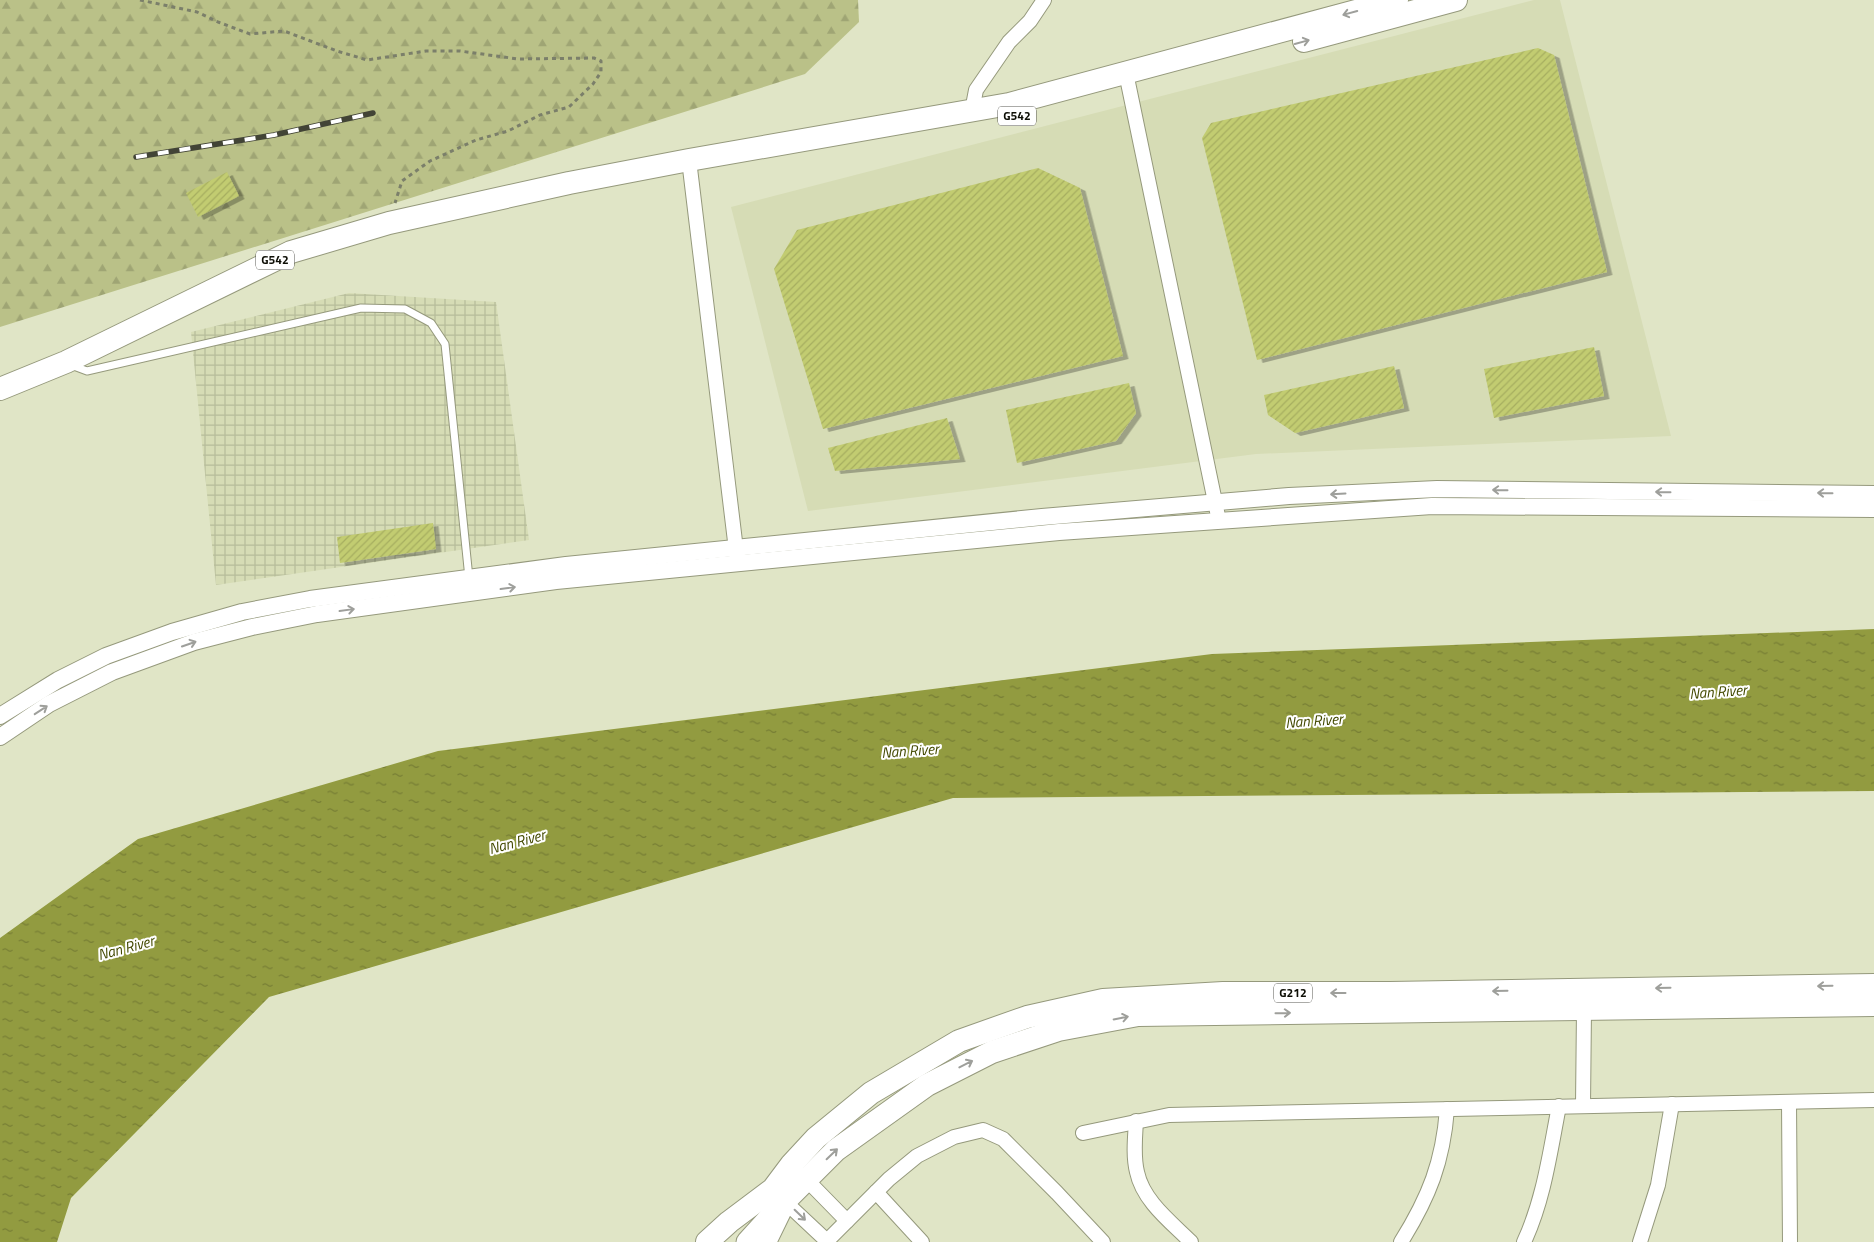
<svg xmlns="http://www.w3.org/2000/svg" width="1874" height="1242" font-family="'Titillium Web',sans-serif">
<defs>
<pattern id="industrial-grid" width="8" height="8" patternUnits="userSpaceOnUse" patternTransform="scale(1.25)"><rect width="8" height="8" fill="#d6dcb5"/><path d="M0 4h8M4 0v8" fill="none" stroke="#b6bc9a"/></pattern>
<pattern id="forest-firs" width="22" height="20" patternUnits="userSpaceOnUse" patternTransform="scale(1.25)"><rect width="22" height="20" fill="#bac188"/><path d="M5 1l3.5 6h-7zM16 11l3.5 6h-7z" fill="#9fa574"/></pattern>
<pattern id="water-ripples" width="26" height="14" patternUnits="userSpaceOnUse" patternTransform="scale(1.25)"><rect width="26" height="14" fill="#929b40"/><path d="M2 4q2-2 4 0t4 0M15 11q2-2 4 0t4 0" fill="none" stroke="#767d34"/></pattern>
<pattern id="building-hatch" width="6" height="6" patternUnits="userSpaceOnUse" patternTransform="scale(1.25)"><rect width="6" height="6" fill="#c2cc71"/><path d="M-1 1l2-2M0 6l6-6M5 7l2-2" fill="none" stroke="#a6ae60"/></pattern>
<filter id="shadow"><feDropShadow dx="5.5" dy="3" stdDeviation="0" flood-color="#0004"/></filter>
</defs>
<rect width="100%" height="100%" fill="#e0e5c6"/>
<path fill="#d6dcb5" d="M1534,0h26l111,436 -415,18 -448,57 -77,-304z"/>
<path fill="url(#industrial-grid)" d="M349,293l147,9 33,238 -313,45 -25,-253z"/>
<path fill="url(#forest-firs)" d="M0,0h858l1,22 -54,52 -805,253z"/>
<path fill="url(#water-ripples)" d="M1874,629v162l-921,7 -684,199 -198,201 -14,44h-57v-304l138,-99 300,-88 774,-97z"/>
<g fill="url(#building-hatch)" filter="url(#shadow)">
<path d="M1538,48l16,7 53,217 -350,88 -55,-222 9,-15z"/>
<path d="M1038,168l42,20 43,168 -300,73 -49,-160 23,-39z"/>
<path d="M227,172l12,24 -41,21 -12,-24z"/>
<path d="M1594,347l10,49 -110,22 -10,-49z"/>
<path d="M1394,366l10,42 -109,25 -27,-18 -4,-20z"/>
<path d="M1129,383l7,30 -20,28 -99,22 -11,-53z"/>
<path d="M947,418l13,41 -125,12 -7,-23z"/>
<path d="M433,523l3,26 -96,14 -3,-26z"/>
</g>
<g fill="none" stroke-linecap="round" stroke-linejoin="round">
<g stroke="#95997c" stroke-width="9">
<path id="service" d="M71,365l16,6 274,-63 44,1 26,14 14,21 24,234"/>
</g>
<g stroke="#95997c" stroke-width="16">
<g id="minor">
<path d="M1126,73l93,448"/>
<path d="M972,111l4,-21 33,-48 21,-21 14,-21"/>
<path d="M689,160l48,398"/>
<path d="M1789,1102l1,140"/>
<path d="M1583,1106l1,-97"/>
<path d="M1136,1121c-1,17 -3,35 1,51 6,29 34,50 54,70"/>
<path d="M1083,1133l86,-18 705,-15"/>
<path d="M802,1175l45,46"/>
<path d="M876,1192l46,50"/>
<path d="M780,1197l47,44"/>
<path d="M826,1242l63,-63 28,-23 37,-19 29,-7 20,9 54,54 46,49"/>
<path d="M1401,1242c28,-45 42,-80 46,-133"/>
<path d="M1524,1242c20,-43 26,-90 35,-136"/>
<path d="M1640,1242l18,-57 14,-81"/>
</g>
</g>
<g stroke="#95997c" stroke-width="18">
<g id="tertiary">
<path d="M0,716l58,-36 48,-24 66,-24 70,-20 68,-13 256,-34 476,-48 247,-21 148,-7 437,5"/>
<path d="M0,737l49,-33 63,-32 82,-30 58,-15 65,-13 239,-33 503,-49 373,-26 442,3"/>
</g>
</g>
<g stroke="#95997c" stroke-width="23">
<path id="primary" d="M747,1242l30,-33"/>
</g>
<g stroke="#95997c" stroke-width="24">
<g id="trunk">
<path d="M1304,41l152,-41"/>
<path d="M0,389l66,-27 225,-110 98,-29 180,-40 120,-23 320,-56 388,-104"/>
<path d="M707,1242l22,-20 44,-33 18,-24 25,-27 55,-45 88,-52 68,-24 76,-17 120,-7h167l484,-8"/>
<path d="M765,1242l20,-41 51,-51 91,-65 65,-33 66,-22 80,-15 736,-10"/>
</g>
</g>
<path stroke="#7b7f6a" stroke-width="3" stroke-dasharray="4 4" stroke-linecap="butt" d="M140,0l57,12 21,10 32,12 34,-3 53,20 30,9 59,-9h34l58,8 76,-1 7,3v11l-8,12 -24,23 -29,8 -32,16 -32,9 -46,21 -28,20 -7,22"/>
<use href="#service" stroke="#fff" stroke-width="7"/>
<use href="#minor" stroke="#fff" stroke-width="14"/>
<use href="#tertiary" stroke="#fff" stroke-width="16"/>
<use href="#primary" stroke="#fff" stroke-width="21"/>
<use href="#trunk" stroke="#fff" stroke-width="22"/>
<g stroke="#424436" stroke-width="5.5">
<path id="rail" d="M136,157l138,-22 99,-22"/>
</g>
<use href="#rail" stroke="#fff" stroke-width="4" stroke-dasharray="11" stroke-linecap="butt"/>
</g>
<defs><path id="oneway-shaft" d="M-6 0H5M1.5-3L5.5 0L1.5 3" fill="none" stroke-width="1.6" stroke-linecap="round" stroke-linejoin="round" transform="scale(1.25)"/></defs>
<g stroke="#9e9f9b">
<use href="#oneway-shaft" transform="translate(1350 13) rotate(165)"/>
<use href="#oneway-shaft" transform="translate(1302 42) rotate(-15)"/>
<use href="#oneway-shaft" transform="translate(1500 490) rotate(-179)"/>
<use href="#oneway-shaft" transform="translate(1663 492) rotate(-179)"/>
<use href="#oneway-shaft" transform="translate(1825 493) rotate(-179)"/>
<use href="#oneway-shaft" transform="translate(1338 494) rotate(177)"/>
<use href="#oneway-shaft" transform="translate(508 588) rotate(-8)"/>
<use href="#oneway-shaft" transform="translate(347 610) rotate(-8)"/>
<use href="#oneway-shaft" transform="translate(189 644) rotate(-19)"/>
<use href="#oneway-shaft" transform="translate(41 710) rotate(-33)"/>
<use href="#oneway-shaft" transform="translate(1825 986) rotate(179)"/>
<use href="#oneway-shaft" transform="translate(1663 988) rotate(179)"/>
<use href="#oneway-shaft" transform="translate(1500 991) rotate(179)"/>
<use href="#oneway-shaft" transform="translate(1338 993) rotate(180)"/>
<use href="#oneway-shaft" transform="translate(1283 1013) rotate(-1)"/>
<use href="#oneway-shaft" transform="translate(1121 1018) rotate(-11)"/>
<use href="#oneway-shaft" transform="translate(966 1064) rotate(-27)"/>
<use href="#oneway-shaft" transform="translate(832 1154) rotate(-44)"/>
<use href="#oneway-shaft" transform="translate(800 1215) rotate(44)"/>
</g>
<g text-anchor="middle" stroke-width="4" stroke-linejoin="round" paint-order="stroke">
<g fill="#fff" stroke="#565650" stroke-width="1">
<rect x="998" y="106.5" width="38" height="19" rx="4"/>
<rect x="256" y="250.5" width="38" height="19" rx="4"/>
<rect x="1274" y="983.5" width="38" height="19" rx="4"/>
</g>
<g font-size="12" font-weight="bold" fill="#0d0e05">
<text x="1017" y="120">G542</text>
<text x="275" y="264">G542</text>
<text x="1293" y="997">G212</text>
</g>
<g font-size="15" font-style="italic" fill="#434900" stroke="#fff">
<text transform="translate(1718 692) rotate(-4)" y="5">Nan River</text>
<text transform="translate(1314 721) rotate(-4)" y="5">Nan River</text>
<text transform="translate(910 751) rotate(-4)" y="5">Nan River</text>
<text transform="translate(517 842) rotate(-15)" y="5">Nan River</text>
<text transform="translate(126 948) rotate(-15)" y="5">Nan River</text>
</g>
</g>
</svg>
